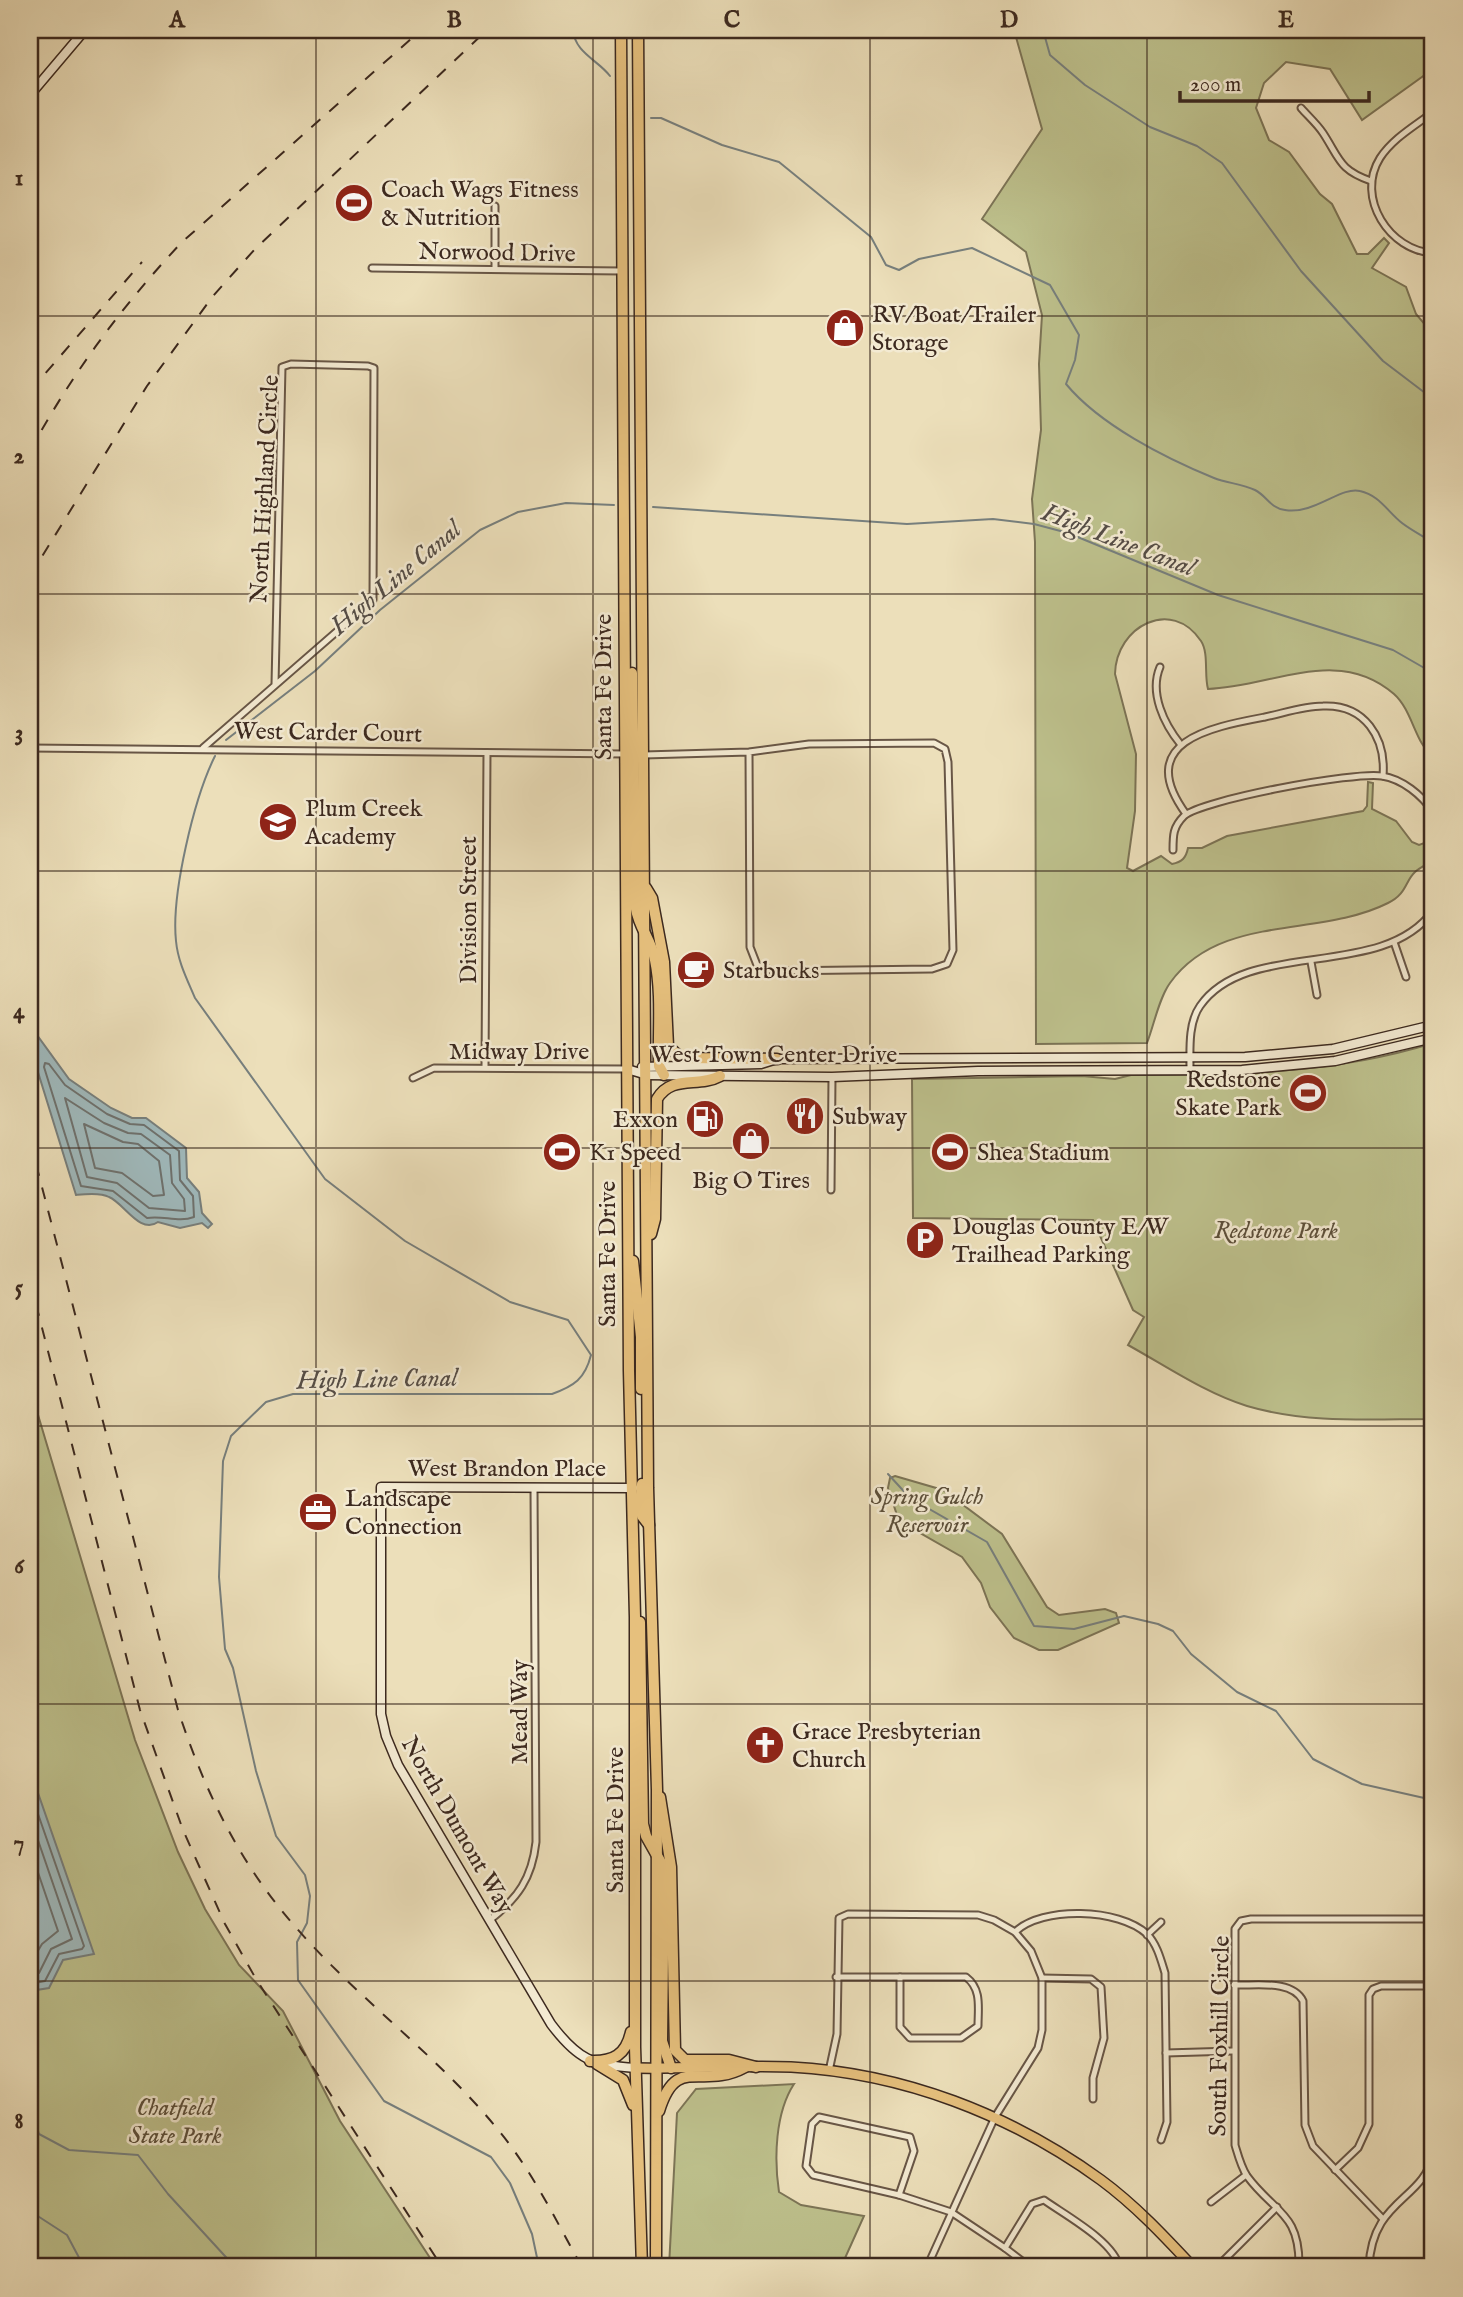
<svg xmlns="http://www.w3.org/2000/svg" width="1463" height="2297" font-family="'IM FELL English',serif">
<rect width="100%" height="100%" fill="#ecdfba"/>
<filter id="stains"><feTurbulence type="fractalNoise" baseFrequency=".00286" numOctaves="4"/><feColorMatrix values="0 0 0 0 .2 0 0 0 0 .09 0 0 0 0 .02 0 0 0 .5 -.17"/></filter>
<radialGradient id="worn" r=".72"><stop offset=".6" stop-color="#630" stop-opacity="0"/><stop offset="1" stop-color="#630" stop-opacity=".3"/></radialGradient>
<g fill="#bdc08c" stroke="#7c7456" stroke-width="2">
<path d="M1014,30h419v39l-71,51 -32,-51 -44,-7 -22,21 -8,25 13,32 20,12 31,42 12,10 25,50h11l16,-16 5,5 -17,25 34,19 10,27 17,20v422c-18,-12 -20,-45 -39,-62 -56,-49 -122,-7 -186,-5 -4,-14 1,-36 -7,-48 -29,-44 -85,-15 -86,33l21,80 -1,57 -8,57 6,3 28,-15 11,8c10,-2 14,-6 16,-16h14l25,-12 136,-25 4,-5 1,-24 5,1 -1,26 24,12 16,21 7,3 14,-5v20c-5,4 -13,7 -18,12 -10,9 -8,22 -27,31 -69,35 -168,10 -218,80 -11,15 -16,42 -23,60l-111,1 -1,-502 -3,-43 9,-69 -2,-66 3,-49 -16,-63 -44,-33 60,-90z"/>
<path d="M1433,1043v376c-62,0 -125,5 -186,-13 -42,-13 -81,-40 -119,-61l16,-28 -11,-7 -40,-90 -180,-2 -1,-139 170,-3 33,3 16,-4c103,0 203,-1 302,-32z"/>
<path d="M30,1388l105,352 43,112 27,57 34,56 44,46 57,110 96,146h-406z"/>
<path d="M895,1476l48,14 59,44 45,73 12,8 46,-6 11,4 3,10 -61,27h-19l-25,-12 -24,-31 -9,-24 -19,-26 -63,-36 -11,-33 2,-10z"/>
<path d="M794,2084c-19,29 -20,75 -15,108l22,13 63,11 -23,51h-172l8,-154 19,-24z"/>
</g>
<g fill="#9fb9bc" stroke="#777f7d" stroke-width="2">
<path d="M30,1030l4,1 35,48 42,29 21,10h14l40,30 1,30 12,14 3,21 10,11 -4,4 -6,-5 -22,5 -22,-6c-18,13 -34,-19 -49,-25 -9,-5 -24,-3 -33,-2l-43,-139z"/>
<path d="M30,1770l64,184 -31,6 -14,28 -19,3z"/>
</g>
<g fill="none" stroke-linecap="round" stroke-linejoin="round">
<g stroke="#6e716e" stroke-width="2">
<path d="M45,1063l4,1 16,21 42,29 23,10 14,1 35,26 1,29 13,16 1,21c-16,6 -31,-2 -47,1l-34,-27 -32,-5 -37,-119z"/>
<path d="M65,1098l39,25 24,10 13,1 29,21 2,28 12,16 1,12 -36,-3 -32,-25 -30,-6z"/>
<path d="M84,1124l39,18 15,2 21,17 5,34 -11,1 -31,-23 -27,-5z"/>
<path d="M30,1791l54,155 -2,3 -23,5 -14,27 -15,3"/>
<path d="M30,1817l42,122 -21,10 -12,24 -9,2"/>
<path d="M30,1849l28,82 -16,13 -12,20"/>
</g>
<g stroke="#777f7d" stroke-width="2">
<path d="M573,30c2,23 25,30 37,46"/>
<path d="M1043,30l7,25 35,30 65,42 47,19 25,17 79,108 82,90 50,38"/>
<path d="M651,118h10l61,27 57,17 92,75 15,28 13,5 20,-11 53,-11 78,37 29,50 -4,25 -9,24c34,41 99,74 148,94 13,5 28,6 41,12 12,6 15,18 30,20 29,5 56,-24 75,-19 19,4 28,21 42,32 9,7 21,13 31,20"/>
<path d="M653,507l254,17 86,-5 41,5 34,9 150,62 175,55 40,23"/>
<path d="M226,740l89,-69 65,-61 100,-80 38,-18 48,-9 48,2"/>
<path d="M215,756c-21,42 -44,139 -39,185 2,21 11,38 19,57l130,181 80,62 105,61 58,18 23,35c-6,24 -17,31 -39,39h-259l-27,8 -35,34 -8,25 -4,116 6,72 8,19 23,103 20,65 29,39 5,21 -3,27 -10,19 1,38 86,121 107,56 19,26 22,51 7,33"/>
<path d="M888,1474l22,24 77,44 47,84 40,3 50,-13 34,8 15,7 18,23 46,38 39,19 37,48 49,25 71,16"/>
<path d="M30,2107l9,27 30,16 69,5 30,39 67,73"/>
<path d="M30,2211l37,24 17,32"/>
</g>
<g stroke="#685646" stroke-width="9">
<g id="street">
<path d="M1301,108c7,8 16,16 22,25 17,26 16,37 48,48"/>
<path d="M1433,112c-18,14 -40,26 -53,46 -25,40 10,93 53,95"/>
<path d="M495,206v63"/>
<path d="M372,268l250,3"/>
<path d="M1160,667c-11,26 4,57 21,78"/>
<path d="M30,748l595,6"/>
<path d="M203,748l170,-148 1,-232 -6,-2 -77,-2 -9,3 -7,318"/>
<path d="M644,755l105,-3 60,-8 125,-1 11,6 3,13 5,188 -6,14 -15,5 -159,2 -16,-6 -7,-18 -1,-195"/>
<path d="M1186,814c-53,-73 26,-87 79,-97 19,-4 39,-11 58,-11 42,-2 63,32 60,70"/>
<path d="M1173,850c0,-15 0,-23 11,-34 17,-16 172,-45 198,-40 20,3 40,19 51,36"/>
<path d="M1394,942l12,35"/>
<path d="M1311,962l6,33"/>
<path d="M485,1067l2,-314"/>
<path d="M1190,1070c0,-20 -2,-47 10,-64 48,-69 181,-24 233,-95"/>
<path d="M413,1078l21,-10 193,1"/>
<path d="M831,1190l1,-113"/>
<path d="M490,1920c28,-22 42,-42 46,-78l-2,-354"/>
<path d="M1015,1932c27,-26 104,-24 132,2 10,10 14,26 18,39l2,149 -6,18"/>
<path d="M1147,1935l14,-13"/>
<path d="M836,1977h64"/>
<path d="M900,1977h66c16,12 12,31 12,49l-17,12h-51l-10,-11z"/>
<path d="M1042,1978l49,1 10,8 3,51 -11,40v21"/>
<path d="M1234,1985c21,1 58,-6 69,16l2,124 8,21 69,72"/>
<path d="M1166,2053l67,-2"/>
<path d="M829,2071l8,-37 2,-116 9,-4 130,1 16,5 21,12 16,19 11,27v52l-4,18 -43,69 -68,150"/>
<path d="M819,2117l91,20 4,14 -15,44 -86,-20 -7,-9 6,-42z"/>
<path d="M1335,2170l23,-22 11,-24v-129l4,-6 8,-3h52"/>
<path d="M899,2195l52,17 54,36"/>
<path d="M1211,2202l35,-27"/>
<path d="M878,2267l11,-4 11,4"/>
<path d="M1030,2267l-25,-19 27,-44 12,-4c21,15 71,42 75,67"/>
<path d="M1217,2267l60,-60"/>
<path d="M1299,2267c1,-55 -25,-54 -52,-91 -6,-9 -9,-21 -12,-31v-216l6,-8 10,-2h177l5,4"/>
<path d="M1369,2267c3,-69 55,-66 64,-113"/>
</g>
</g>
<g stroke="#3c291f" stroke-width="11">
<g id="secondary">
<path d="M30,95l55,-65"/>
<path d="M642,1067l119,-3 16,-5 468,-2 88,-8 100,-24"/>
<path d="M627,1069l20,6 185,2 146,-6 264,-1 93,-9 98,-23"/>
<path d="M633,1488l-252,-1v227l5,22 12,29 153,259c27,36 41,41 85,44"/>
</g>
</g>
<g stroke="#3c291f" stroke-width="12">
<path id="primary" d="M636,2068c52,1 103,-3 155,-1 112,6 219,47 310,113 34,25 63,56 92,87"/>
</g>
<g stroke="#3c291f" stroke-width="13">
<g id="highway">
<path d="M621,30l8,1341 6,246v430l7,220"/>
<path d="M638,30l10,1458 9,302 -1,477"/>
<path d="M632,673l4,236c3,19 16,32 19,51 7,34 3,71 4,106l5,9"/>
<path d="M646,888l6,10 12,64 4,84 13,12 96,1"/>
<path d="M651,1234l4,-15 2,-120c15,-25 41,-11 63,-23"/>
<path d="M633,1261l8,76v52"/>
<path d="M642,1484v32l7,9"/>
<path d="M640,1622l3,202 3,12 18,32 -2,173 9,27"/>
<path d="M660,1797l11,70 4,183 10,10h44l27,7"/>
<path d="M590,2061c23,1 36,-6 41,-29"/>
<path d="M597,2064l26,16 10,25"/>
<path d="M659,2111c18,-58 42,-20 86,-44"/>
</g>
</g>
<use href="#street" stroke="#f3ead2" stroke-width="5"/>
<use href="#secondary" stroke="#f3ead2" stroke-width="8"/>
<use href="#primary" stroke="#e6c07d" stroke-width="9"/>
<use href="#highway" stroke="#e6c07d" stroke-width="10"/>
<g stroke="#3c291f" stroke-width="2" stroke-dasharray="12 12" stroke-linecap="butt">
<path d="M30,391l112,-129"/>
<path d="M30,451c41,-76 92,-145 151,-208l240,-213"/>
<path d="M30,576l117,-190 66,-90 42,-47 232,-219"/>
<path d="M30,1141l148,569c26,79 60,151 115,214 63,74 145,131 206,207 34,41 57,90 83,136"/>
<path d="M30,1281l110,429 43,120 42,94 31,55 186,288"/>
</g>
</g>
<path fill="none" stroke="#3c291f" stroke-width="2" stroke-opacity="0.55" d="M316,30v2237M593,30v2237M870,30v2237M1147,30v2237M30,316h1403M30,594h1403M30,871h1403M30,1148h1403M30,1426h1403M30,1704h1403M30,1981h1403"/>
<defs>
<g id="stadium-disc" transform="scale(2.0125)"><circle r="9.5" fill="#8f2418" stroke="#f3ead2"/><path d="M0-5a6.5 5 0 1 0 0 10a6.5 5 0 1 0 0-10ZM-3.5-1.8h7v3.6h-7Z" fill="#fff"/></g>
<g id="shop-disc" transform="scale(2.0125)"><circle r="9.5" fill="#8f2418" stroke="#f3ead2"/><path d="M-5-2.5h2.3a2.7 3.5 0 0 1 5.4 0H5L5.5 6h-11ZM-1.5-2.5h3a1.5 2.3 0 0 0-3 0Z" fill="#fff"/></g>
<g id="school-disc" transform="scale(2.0125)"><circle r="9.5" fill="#8f2418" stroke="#f3ead2"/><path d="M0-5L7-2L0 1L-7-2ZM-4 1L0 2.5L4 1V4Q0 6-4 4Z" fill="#fff"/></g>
<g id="cafe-disc" transform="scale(2.0125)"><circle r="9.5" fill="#8f2418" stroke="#f3ead2"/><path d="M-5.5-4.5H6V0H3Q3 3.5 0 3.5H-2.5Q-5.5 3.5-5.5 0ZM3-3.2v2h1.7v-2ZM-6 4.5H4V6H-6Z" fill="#fff"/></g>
<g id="restaurant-disc" transform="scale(2.0125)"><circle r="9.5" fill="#8f2418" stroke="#f3ead2"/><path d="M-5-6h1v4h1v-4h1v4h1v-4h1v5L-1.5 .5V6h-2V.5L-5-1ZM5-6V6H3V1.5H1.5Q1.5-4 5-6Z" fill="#fff"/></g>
<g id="fuel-disc" transform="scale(2.0125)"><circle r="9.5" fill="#8f2418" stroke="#f3ead2"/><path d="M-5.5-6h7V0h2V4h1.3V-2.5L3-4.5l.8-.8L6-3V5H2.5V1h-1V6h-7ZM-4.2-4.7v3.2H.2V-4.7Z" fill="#fff"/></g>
<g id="parking-disc" transform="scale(2.0125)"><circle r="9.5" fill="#8f2418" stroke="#f3ead2"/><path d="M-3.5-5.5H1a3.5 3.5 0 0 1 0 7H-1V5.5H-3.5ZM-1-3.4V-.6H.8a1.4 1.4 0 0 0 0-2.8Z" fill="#fff"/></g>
<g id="office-disc" transform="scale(2.0125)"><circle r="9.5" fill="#8f2418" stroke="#f3ead2"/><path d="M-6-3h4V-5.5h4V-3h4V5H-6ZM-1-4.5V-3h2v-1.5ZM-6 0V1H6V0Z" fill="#fff"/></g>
<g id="church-disc" transform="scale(2.0125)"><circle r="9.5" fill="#8f2418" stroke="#f3ead2"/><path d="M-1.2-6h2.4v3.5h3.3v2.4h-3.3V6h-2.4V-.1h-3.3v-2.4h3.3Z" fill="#fff"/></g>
</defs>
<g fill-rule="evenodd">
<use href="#stadium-disc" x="354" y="203"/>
<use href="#shop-disc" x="845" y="328"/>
<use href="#school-disc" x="278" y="822"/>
<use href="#cafe-disc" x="696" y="970"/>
<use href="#stadium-disc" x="1308" y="1093"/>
<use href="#restaurant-disc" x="805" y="1116"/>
<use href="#fuel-disc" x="705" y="1119"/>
<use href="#shop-disc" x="751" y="1141"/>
<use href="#stadium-disc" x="562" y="1152"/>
<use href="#stadium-disc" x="950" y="1152"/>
<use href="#parking-disc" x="925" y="1240"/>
<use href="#office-disc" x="318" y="1512"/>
<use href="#church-disc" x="765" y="1745"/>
</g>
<g text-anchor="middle" stroke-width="5" stroke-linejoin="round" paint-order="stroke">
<g font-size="24" fill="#3c291f" stroke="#f3ead2" text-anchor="start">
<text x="381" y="197">Coach Wags Fitness<tspan x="381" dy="28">&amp; Nutrition</tspan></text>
<text x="872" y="322">RV/Boat/Trailer<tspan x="872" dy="28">Storage</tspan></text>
<text x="305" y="816">Plum Creek<tspan x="305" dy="28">Academy</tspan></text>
<text x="723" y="978">Starbucks</text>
<text x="1281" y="1087" text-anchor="end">Redstone<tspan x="1281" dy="28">Skate Park</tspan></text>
<text x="832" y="1124">Subway</text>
<text x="678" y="1127" text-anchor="end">Exxon</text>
<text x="589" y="1160">K1 Speed</text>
<text x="977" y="1160">Shea Stadium</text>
<text x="751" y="1188" text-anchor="middle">Big O Tires</text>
<text x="952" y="1234">Douglas County E/W<tspan x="952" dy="28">Trailhead Parking</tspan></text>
<text x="345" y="1506">Landscape<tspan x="345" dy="28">Connection</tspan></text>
<text x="792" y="1739">Grace Presbyterian<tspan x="792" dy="28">Church</tspan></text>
</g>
<g font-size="24" fill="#3c291f" stroke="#f3ead2">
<text transform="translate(497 252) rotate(1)" y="8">Norwood Drive</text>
<text transform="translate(264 489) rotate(-87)" y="8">North Highland Circle</text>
<text transform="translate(603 687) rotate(-90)" y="8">Santa Fe Drive</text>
<text transform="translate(328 732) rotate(1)" y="8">West Carder Court</text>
<text transform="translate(468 910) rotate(-90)" y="8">Division Street</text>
<text x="519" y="1059">Midway Drive</text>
<text x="774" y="1062">West Town Center Drive</text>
<text transform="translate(607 1254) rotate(-90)" y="8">Santa Fe Drive</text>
<text x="507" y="1476">West Brandon Place</text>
<text transform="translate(519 1712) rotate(-90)" y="8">Mead Way</text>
<text transform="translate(615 1820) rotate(-90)" y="8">Santa Fe Drive</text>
<text transform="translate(458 1825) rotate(60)" y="8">North Dumont Way</text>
<text transform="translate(1219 2036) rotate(-89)" y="8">South Foxhill Circle</text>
</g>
<g font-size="24" font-style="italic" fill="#5c4f3a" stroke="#f3ead2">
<text x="1276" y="1238">Redstone Park</text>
<text x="927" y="1504">Spring Gulch<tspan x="927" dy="28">Reservoir</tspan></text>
<text x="175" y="2115">Chatfield<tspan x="175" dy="28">State Park</tspan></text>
</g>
<g font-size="26" font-style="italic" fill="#554d46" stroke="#f3ead2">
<text transform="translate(1119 539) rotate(21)" y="9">High Line Canal</text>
<text transform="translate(395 577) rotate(-40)" y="9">High Line Canal</text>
<text transform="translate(377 1378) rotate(-1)" y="9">High Line Canal</text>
</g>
</g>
<rect width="1463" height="2297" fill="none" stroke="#ecdfba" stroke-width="77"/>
<path d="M1180 91v10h189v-10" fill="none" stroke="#3c291f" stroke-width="3.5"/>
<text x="1190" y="91" font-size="21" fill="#3c291f" stroke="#f3ead2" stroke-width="5" paint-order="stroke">200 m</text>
<rect x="38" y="38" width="1386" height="2220" fill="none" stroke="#3c291f" stroke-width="2.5"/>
<g font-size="23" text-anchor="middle" font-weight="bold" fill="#3c291f">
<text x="177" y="27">A</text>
<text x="454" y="27">B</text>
<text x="732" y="27">C</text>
<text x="1009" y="27">D</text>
<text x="1286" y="27">E</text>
<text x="19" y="185">1</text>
<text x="19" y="463">2</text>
<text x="19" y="740">3</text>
<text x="19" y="1018">4</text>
<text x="19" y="1295">5</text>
<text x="19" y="1573">6</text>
<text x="19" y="1850">7</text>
<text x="19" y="2128">8</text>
</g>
<rect width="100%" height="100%" filter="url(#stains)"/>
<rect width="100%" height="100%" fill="url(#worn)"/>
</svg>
